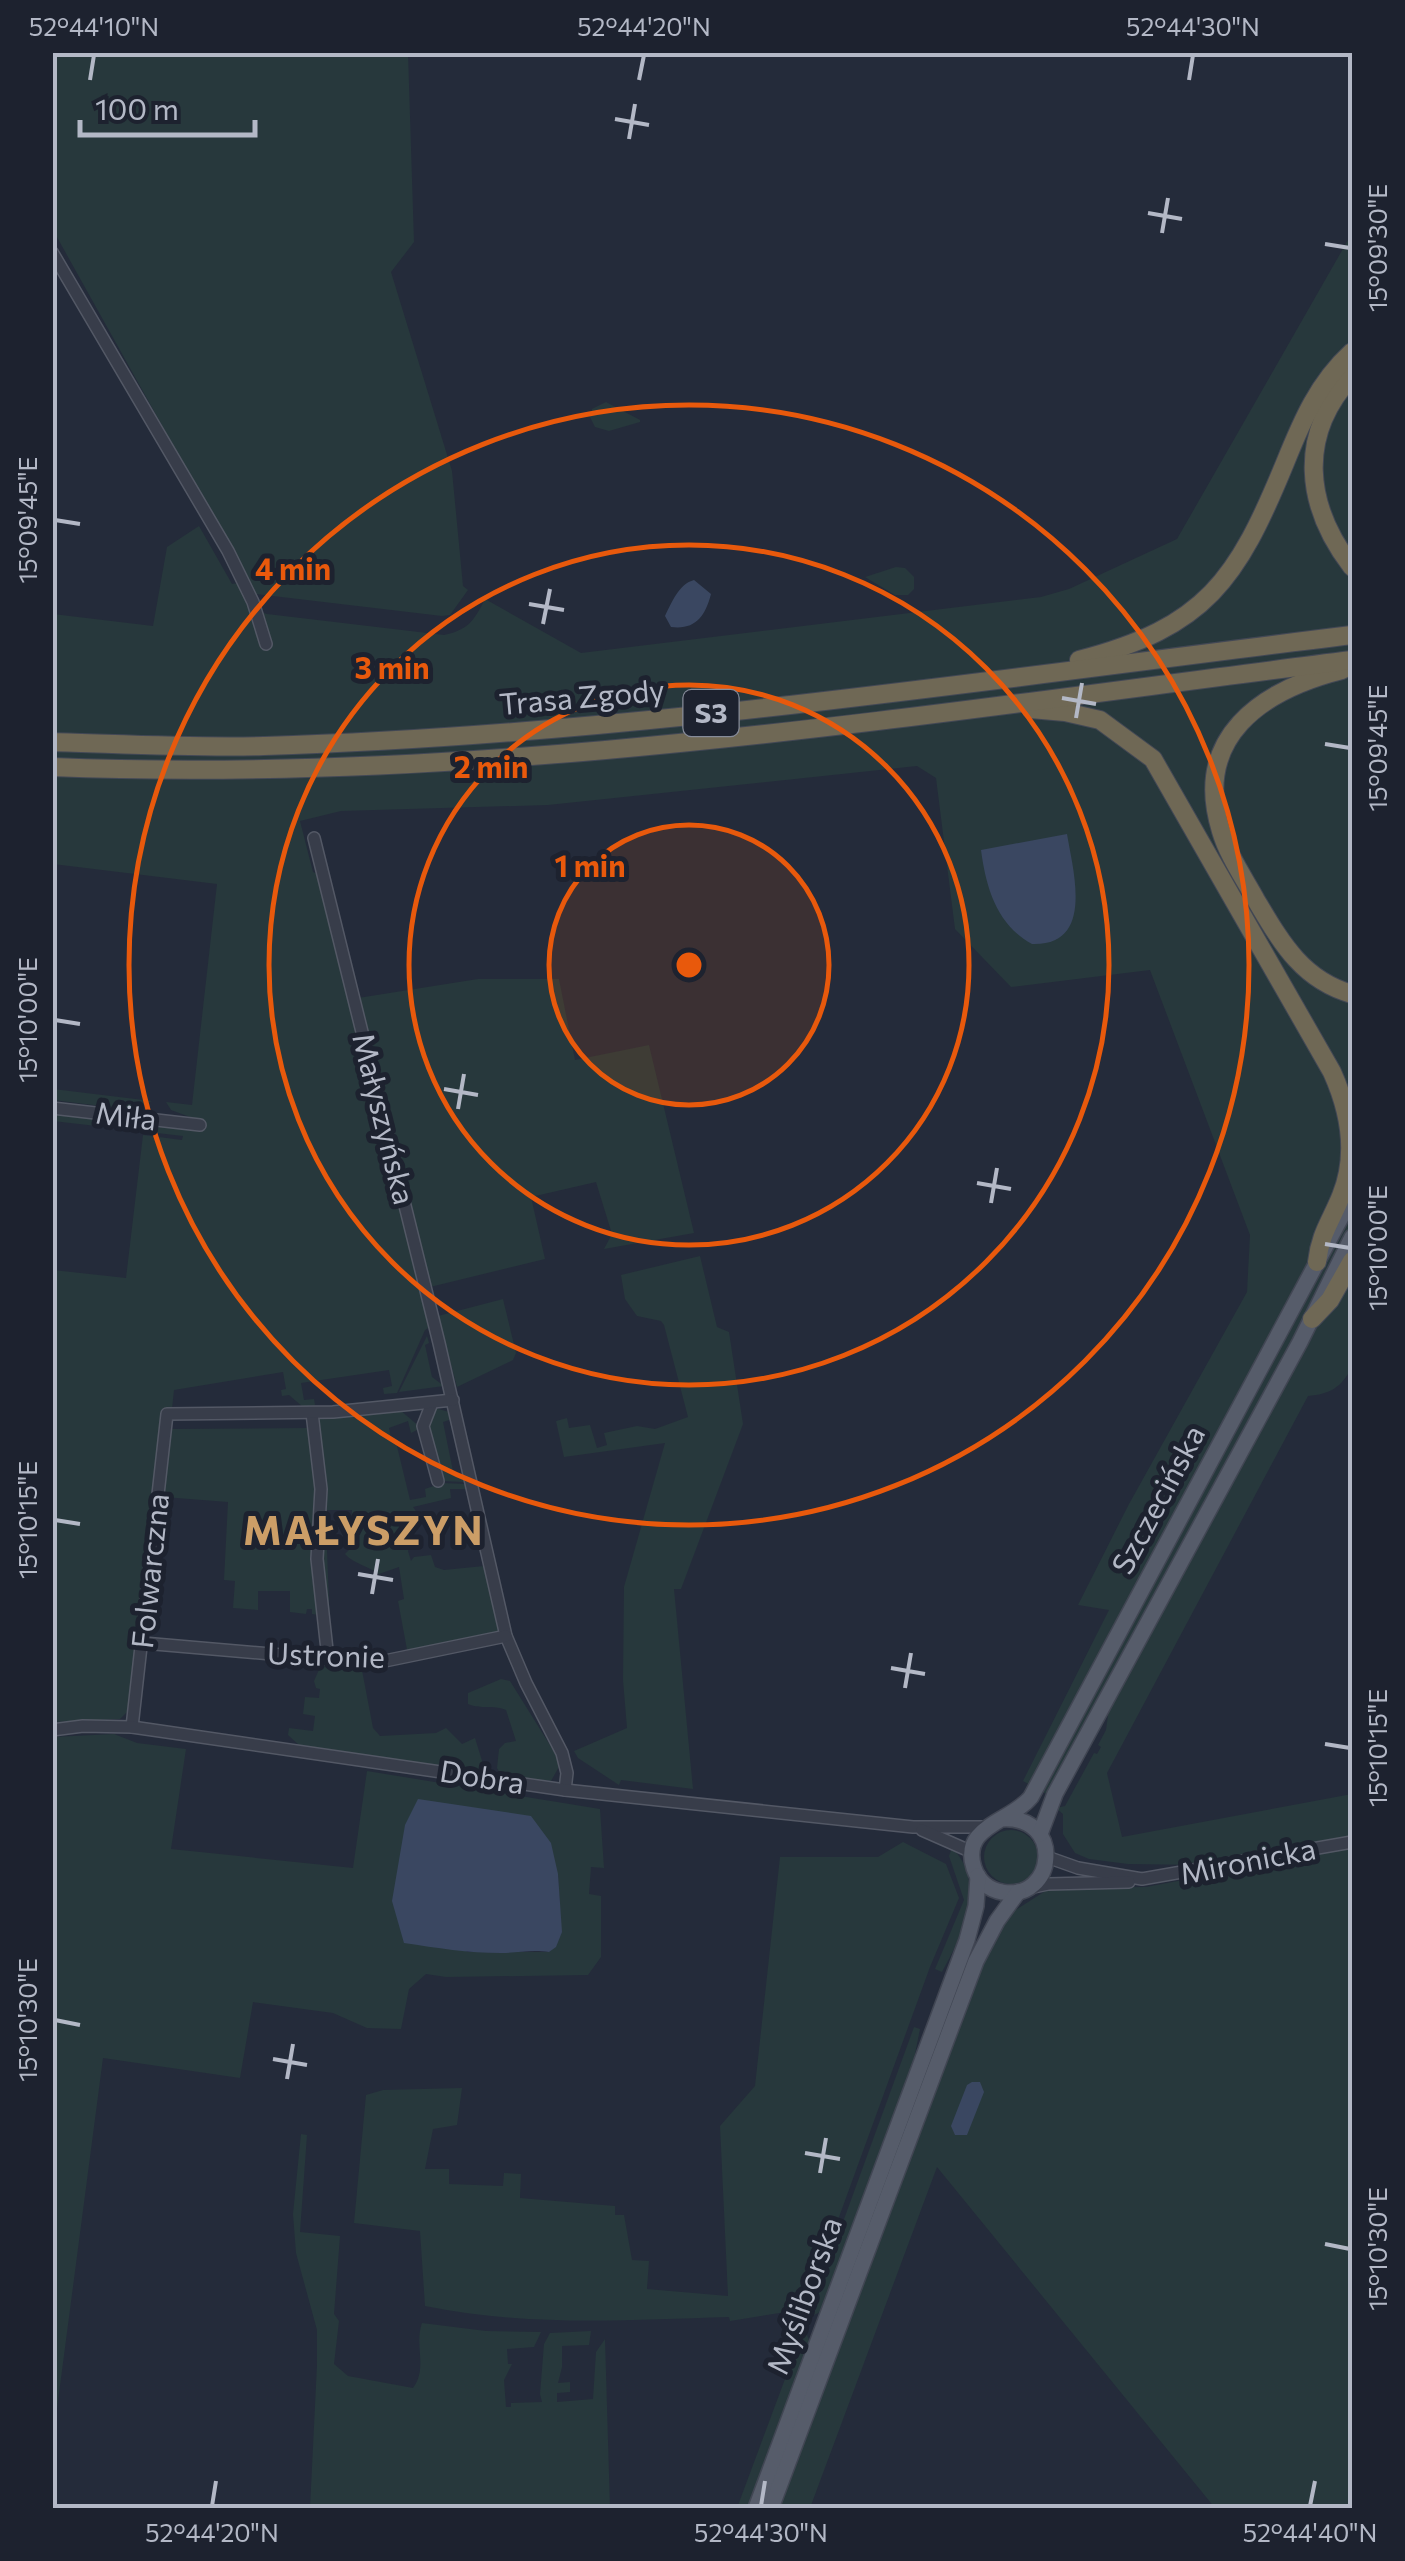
<svg xmlns="http://www.w3.org/2000/svg" width="1405" height="2561" font-family="Commissioner,sans-serif">
<rect width="100%" height="100%" fill="#242b3a"/>
<g fill="#27383c" fill-rule="evenodd">
<path d="M52,53h356l6,189 -23,30 61,199 11,115 5,4 -18,25 -8,1 -186,-22 -203,-364z"/>
<path d="M1352,233v1134c-11,21 -22,27 -44,29l-201,377 15,64 230,-43v43l-152,28 -72,-1 -39,-5 -14,-6 -12,-19v-20l-7,-6 9,-2 29,-53 3,1 4,-7 -3,-2 8,-15 3,-22 93,-171 -14,-6 -140,264 -25,-14 86,-171 -31,-5 51,-101 118,-212 3,-57 -100,-265 -139,17 -56,-58 -19,-151 -19,-12 -369,39 -207,6 -41,10 13,51 5,2 112,453 -5,3 -28,63 -13,1 -1,-6 9,-2 -3,-16 -88,13 3,17 10,-1 1,6 -12,2 -14,-12 -7,1 -1,-6 5,-1 -3,-17 -109,18 -2,19 -9,-1 -24,231 -12,73 -7,7 -67,3v-452l73,8 17,-143 39,5 1,-4 -130,-15v-7l135,16 2,-13 -19,-7 -5,-8 26,3 25,-221 -164,-20v-250l100,12 14,-79 32,-21 33,58 6,-1 11,25 18,6 177,21c24,-5 30,-14 41,-36l96,54 460,-56 28,-8 108,-50z"/>
<path d="M606,402l34,18v2l-31,9 -14,-4 -5,-10 2,-8z"/>
<path d="M896,567l9,1 9,9v12l-6,6h-13l-30,-18z"/>
<path d="M478,979h81l16,81 74,-15 45,188 -90,16 8,-15 -16,-52 -65,15 14,62 -115,28 -72,-289z"/>
<path d="M53,1089l99,12 -19,9 -80,-10z"/>
<path d="M700,1256l17,71 12,5 14,92 -62,165h-7l19,200 -72,-9 -2,5 -41,-27 -4,-7 53,-23 -4,-48 1,-93 41,-144 -101,14 -8,-36 11,-3 2,10 21,-3 7,23 10,-3 -3,-12 33,-7 18,3 33,-12 -24,-92 -3,-4 -24,-5 -12,-17 -4,-24z"/>
<path d="M503,1299l13,54 -3,7 -56,27 -19,-71z"/>
<path d="M427,1336l2,7 -4,2 7,32 12,9 -45,6z"/>
<path d="M435,1408l14,4 3,7 -9,3 11,54 9,-1 2,7 -24,-1 -15,-57z"/>
<path d="M400,1410l21,18 -10,5 -3,-12 -19,7 2,10h4l15,62 16,-3 -1,-8 17,-6 24,1v5h-16l1,9 -38,9 7,10c-8,11 -6,22 -12,34l3,10 3,-4 17,-2 4,12 9,3 40,-4 15,64 -1,4 -90,21 -10,-54 6,-2 -5,-32 -20,7c-11,-8 -25,-10 -34,-20l4,-4 3,-40h-25l-4,39 4,1 3,76 5,29 -4,-1 -9,-65 -6,-174z"/>
<path d="M309,1428l8,80 -5,70 7,37 -7,-1v-5h-5l-1,5 -16,-2v-21h-32v19l-25,-2 2,-27 -11,-1 4,-78 -64,-5 6,-68z"/>
<path d="M322,1663l39,2 12,63 7,8 56,-3 10,-5 16,16 13,-6 8,26 -2,9 -182,-28 -11,-10 1,-7 24,3 2,-15 -12,-2 2,-17 14,1 1,-9 -4,-1 -2,-7z"/>
<path d="M501,1679l9,2 48,77 2,7 -9,16 -50,-6 -4,-7 2,-19 6,-6 11,-2 -10,-31c-14,-6 -24,0 -38,-6v-11z"/>
<path d="M114,1734l23,9 49,6 -15,100 182,19 14,-97 233,38 4,59 -13,-1 -2,27 12,2v61l-13,18 -142,2 -20,-3 -17,15 -8,40 -34,-1 -34,-15 -80,-11 -13,76 -137,-20 -50,381v-702zM558,1874l3,58 -12,20h-83z"/>
<circle cx="1011" cy="1857" r="27"/>
<path d="M903,1842l43,22 13,34 -29,69 -127,349 -11,-5 -62,10 -1,-4c-106,3 -199,10 -304,-11l-5,-75 -66,-8 12,-128 17,-5 79,-2 -5,37 -24,4 -8,40h24v15l54,2 1,-13 17,1 -1,24 95,8v9h9l8,45 17,1 -2,28 81,7 -8,-170 35,-40 25,-229h98z"/>
<path d="M952,1848c35,33 10,90 -10,124l-7,-3 29,-69 -15,-44z"/>
<path d="M1352,1848v660h-137l-278,-341 -127,341h-31l203,-544 29,-51 39,-25 96,-1z"/>
<path d="M914,2027l6,2 -8,40 -90,242 -14,7z"/>
<path d="M301,2134l6,1 -7,97 40,4 -6,78 5,7 -5,43 14,12 65,12c15,-20 1,-43 9,-65l64,8 55,1 -7,15 -27,2 1,15h4l-8,16 2,27h5v-4l31,-1 -2,-8 4,-50 6,-11 41,-2 -2,14 -27,1v21l-4,16 12,-1v10l-13,1v9l36,-3 3,-47 9,-13 5,169h-300l7,-143v-35l-21,-77 -3,-39z"/>
<path d="M804,2328l6,14 -62,166h-11z"/>
</g>
<g fill="#3a4761">
<path d="M694,580l17,14c-6,23 -16,36 -40,33l-6,-11c7,-14 14,-32 29,-36z"/>
<path d="M1067,834c6,37 28,112 -35,110 -35,-19 -46,-56 -51,-94z"/>
<path d="M418,1799l113,17 20,27 7,31 4,58 -6,15 -7,5c-17,-3 -32,1 -48,1 -33,0 -64,-5 -97,-10l-12,-42 13,-76z"/>
<path d="M972,2082h8l4,10 -17,43h-12l-4,-9 16,-41z"/>
</g>
<g fill="none" stroke-linecap="round" stroke-linejoin="round">
<g stroke="#535865" stroke-width="14">
<g id="minor">
<path d="M52,252l176,299 25,51 13,42"/>
<path d="M314,838l125,505 67,293 20,47 36,70 5,20 -2,17"/>
<path d="M52,1108l148,17"/>
<path d="M432,1403l-9,23 15,55"/>
<path d="M312,1413l9,76 -4,70 11,100"/>
<path d="M143,1643l232,20 131,-27"/>
<path d="M132,1727l35,-313 166,-2 120,-12"/>
<path d="M52,1730l31,-4 49,1 433,63 348,37h72"/>
<path d="M922,1830l50,22"/>
<path d="M1047,1857l31,11 64,11 210,-37"/>
<path d="M1029,1888l19,-4 81,-2"/>
</g>
</g>
<g stroke="#414653" stroke-width="18">
<g id="major">
<path d="M1002,1819c63,-4 54,83 0,73 -13,-2 -24,-11 -28,-24 -14,-42 37,-46 57,-71l321,-600"/>
<path d="M1040,1834l15,-40 245,-452 52,-105"/>
<path d="M756,2508l211,-568 9,-34 2,-30"/>
<path d="M771,2508l205,-547 21,-40 21,-29"/>
</g>
</g>
<g stroke="#434855" stroke-width="20">
<g id="highway">
<path d="M1352,376c-55,59 -47,130 0,191"/>
<path d="M1079,660c127,-33 158,-80 206,-197 17,-42 33,-80 67,-111"/>
<path d="M1342,670c-80,20 -150,67 -121,161 7,24 23,47 35,69 25,42 46,80 96,94"/>
<path d="M1031,709l34,3 35,8 53,39 179,313c18,40 26,82 9,124 -10,25 -21,38 -24,66"/>
<path d="M52,742c71,2 141,6 212,4 365,-11 727,-67 1088,-111"/>
<path d="M52,767c436,18 870,-53 1300,-107"/>
<path d="M1312,1319l18,-19 22,-39"/>
</g>
</g>
<use href="#minor" stroke="#383d4a" stroke-width="11"/>
<use href="#major" stroke="#565c6a" stroke-width="15"/>
<use href="#highway" stroke="#6f6855" stroke-width="18"/>
</g>
<path fill="none" stroke="#b3b8c6" stroke-width="4" d="M90,80l4,-25M639,80l5,-25M1189,80l4,-25M615,119l34,6M629,139l6,-35M1148,213l34,6M1162,233l6,-35M1325,244l25,4M55,520l25,4M529,604l35,6M543,624l7,-35M1062,698l34,6M1076,718l6,-35M1325,744l25,4M55,1020l25,4M444,1089l34,6M458,1109l6,-35M977,1183l34,6M991,1203l6,-35M1325,1244l25,4M55,1520l25,4M358,1574l35,6M372,1594l6,-35M891,1668l34,6M905,1688l6,-35M1325,1744l25,4M55,2020l25,5M273,2059l34,6M287,2079l6,-35M805,2153l35,6M820,2173l6,-35M1325,2244l25,5M212,2506l4,-25M761,2506l4,-25M1310,2506l5,-25"/>
<circle cx="689" cy="965" r="140" fill="#e8590c" fill-opacity=".12"/>
<g fill="none" stroke="#e8590c" stroke-width="5">
<circle cx="689" cy="965" r="140"/>
<circle cx="689" cy="965" r="280"/>
<circle cx="689" cy="965" r="420"/>
<circle cx="689" cy="965" r="560"/>
</g>
<g text-anchor="middle" stroke-width="10" stroke-linejoin="round" paint-order="stroke">
<rect fill="#1d222f" stroke="#868b99" stroke-width="2.5" x="683.5" y="690" width="55" height="46" rx="8"/>
<g font-size="28" font-weight="bold" fill="#b3b8c6">
<text x="711" y="723">S3</text>
</g>
<g font-size="30" fill="#b3b8c6" stroke="#1d222f">
<text transform="translate(582 698) rotate(-5)" y="10">Trasa Zgody</text>
<text transform="translate(126 1117) rotate(7)" y="10">Miła</text>
<text transform="translate(383 1119) rotate(76)" y="10">Małyszyńska</text>
<text transform="translate(1159 1500) rotate(-62)" y="10">Szczecińska</text>
<text transform="translate(151 1571) rotate(-84)" y="10">Folwarczna</text>
<text transform="translate(326 1656) rotate(2)" y="10">Ustronie</text>
<text transform="translate(482 1778) rotate(9)" y="10">Dobra</text>
<text transform="translate(1248 1862) rotate(-11)" y="10">Mironicka</text>
<text transform="translate(805 2296) rotate(-70)" y="10">Myśliborska</text>
</g>
<g font-size="40" font-weight="bold" letter-spacing="2.5" fill="#cc9e67" stroke="#1d222f">
<text x="364" y="1545">MAŁYSZYN</text>
</g>
</g>
<circle cx="689" cy="965" r="15" fill="#e8590c" stroke="#1d222f" stroke-width="5"/>
<g font-size="30" text-anchor="middle" font-weight="bold" fill="#e8590c" stroke="#1d222f" stroke-width="10" stroke-linejoin="round" paint-order="stroke">
<text x="293" y="580">4 min</text>
<text x="392" y="679">3 min</text>
<text x="491" y="778">2 min</text>
<text x="590" y="877">1 min</text>
</g>
<rect width="1405" height="2561" fill="none" stroke="#1d222f" stroke-width="110"/>
<path d="M80 120v15h175v-15" fill="none" stroke="#b3b8c6" stroke-width="5"/>
<text x="95" y="120" font-size="30" fill="#b3b8c6" stroke="#1d222f" stroke-width="8" paint-order="stroke">100 m</text>
<rect x="55" y="55" width="1295" height="2451" fill="none" stroke="#b3b8c6" stroke-width="4"/>
<g font-size="25" text-anchor="middle" fill="#b3b8c6">
<text x="94" y="36">52°44'10"N</text>
<text x="644" y="36">52°44'20"N</text>
<text x="1193" y="36">52°44'30"N</text>
<text transform="translate(1378 248) rotate(-90)" y="9">15°09'30"E</text>
<text transform="translate(28 520) rotate(-90)" y="9">15°09'45"E</text>
<text transform="translate(1378 748) rotate(-90)" y="9">15°09'45"E</text>
<text transform="translate(28 1020) rotate(-90)" y="9">15°10'00"E</text>
<text transform="translate(1378 1248) rotate(-90)" y="9">15°10'00"E</text>
<text transform="translate(28 1520) rotate(-90)" y="9">15°10'15"E</text>
<text transform="translate(1378 1748) rotate(-90)" y="9">15°10'15"E</text>
<text transform="translate(28 2020) rotate(-90)" y="9">15°10'30"E</text>
<text transform="translate(1378 2249) rotate(-90)" y="9">15°10'30"E</text>
<text x="212" y="2542">52°44'20"N</text>
<text x="761" y="2542">52°44'30"N</text>
<text x="1310" y="2542">52°44'40"N</text>
</g>
</svg>
